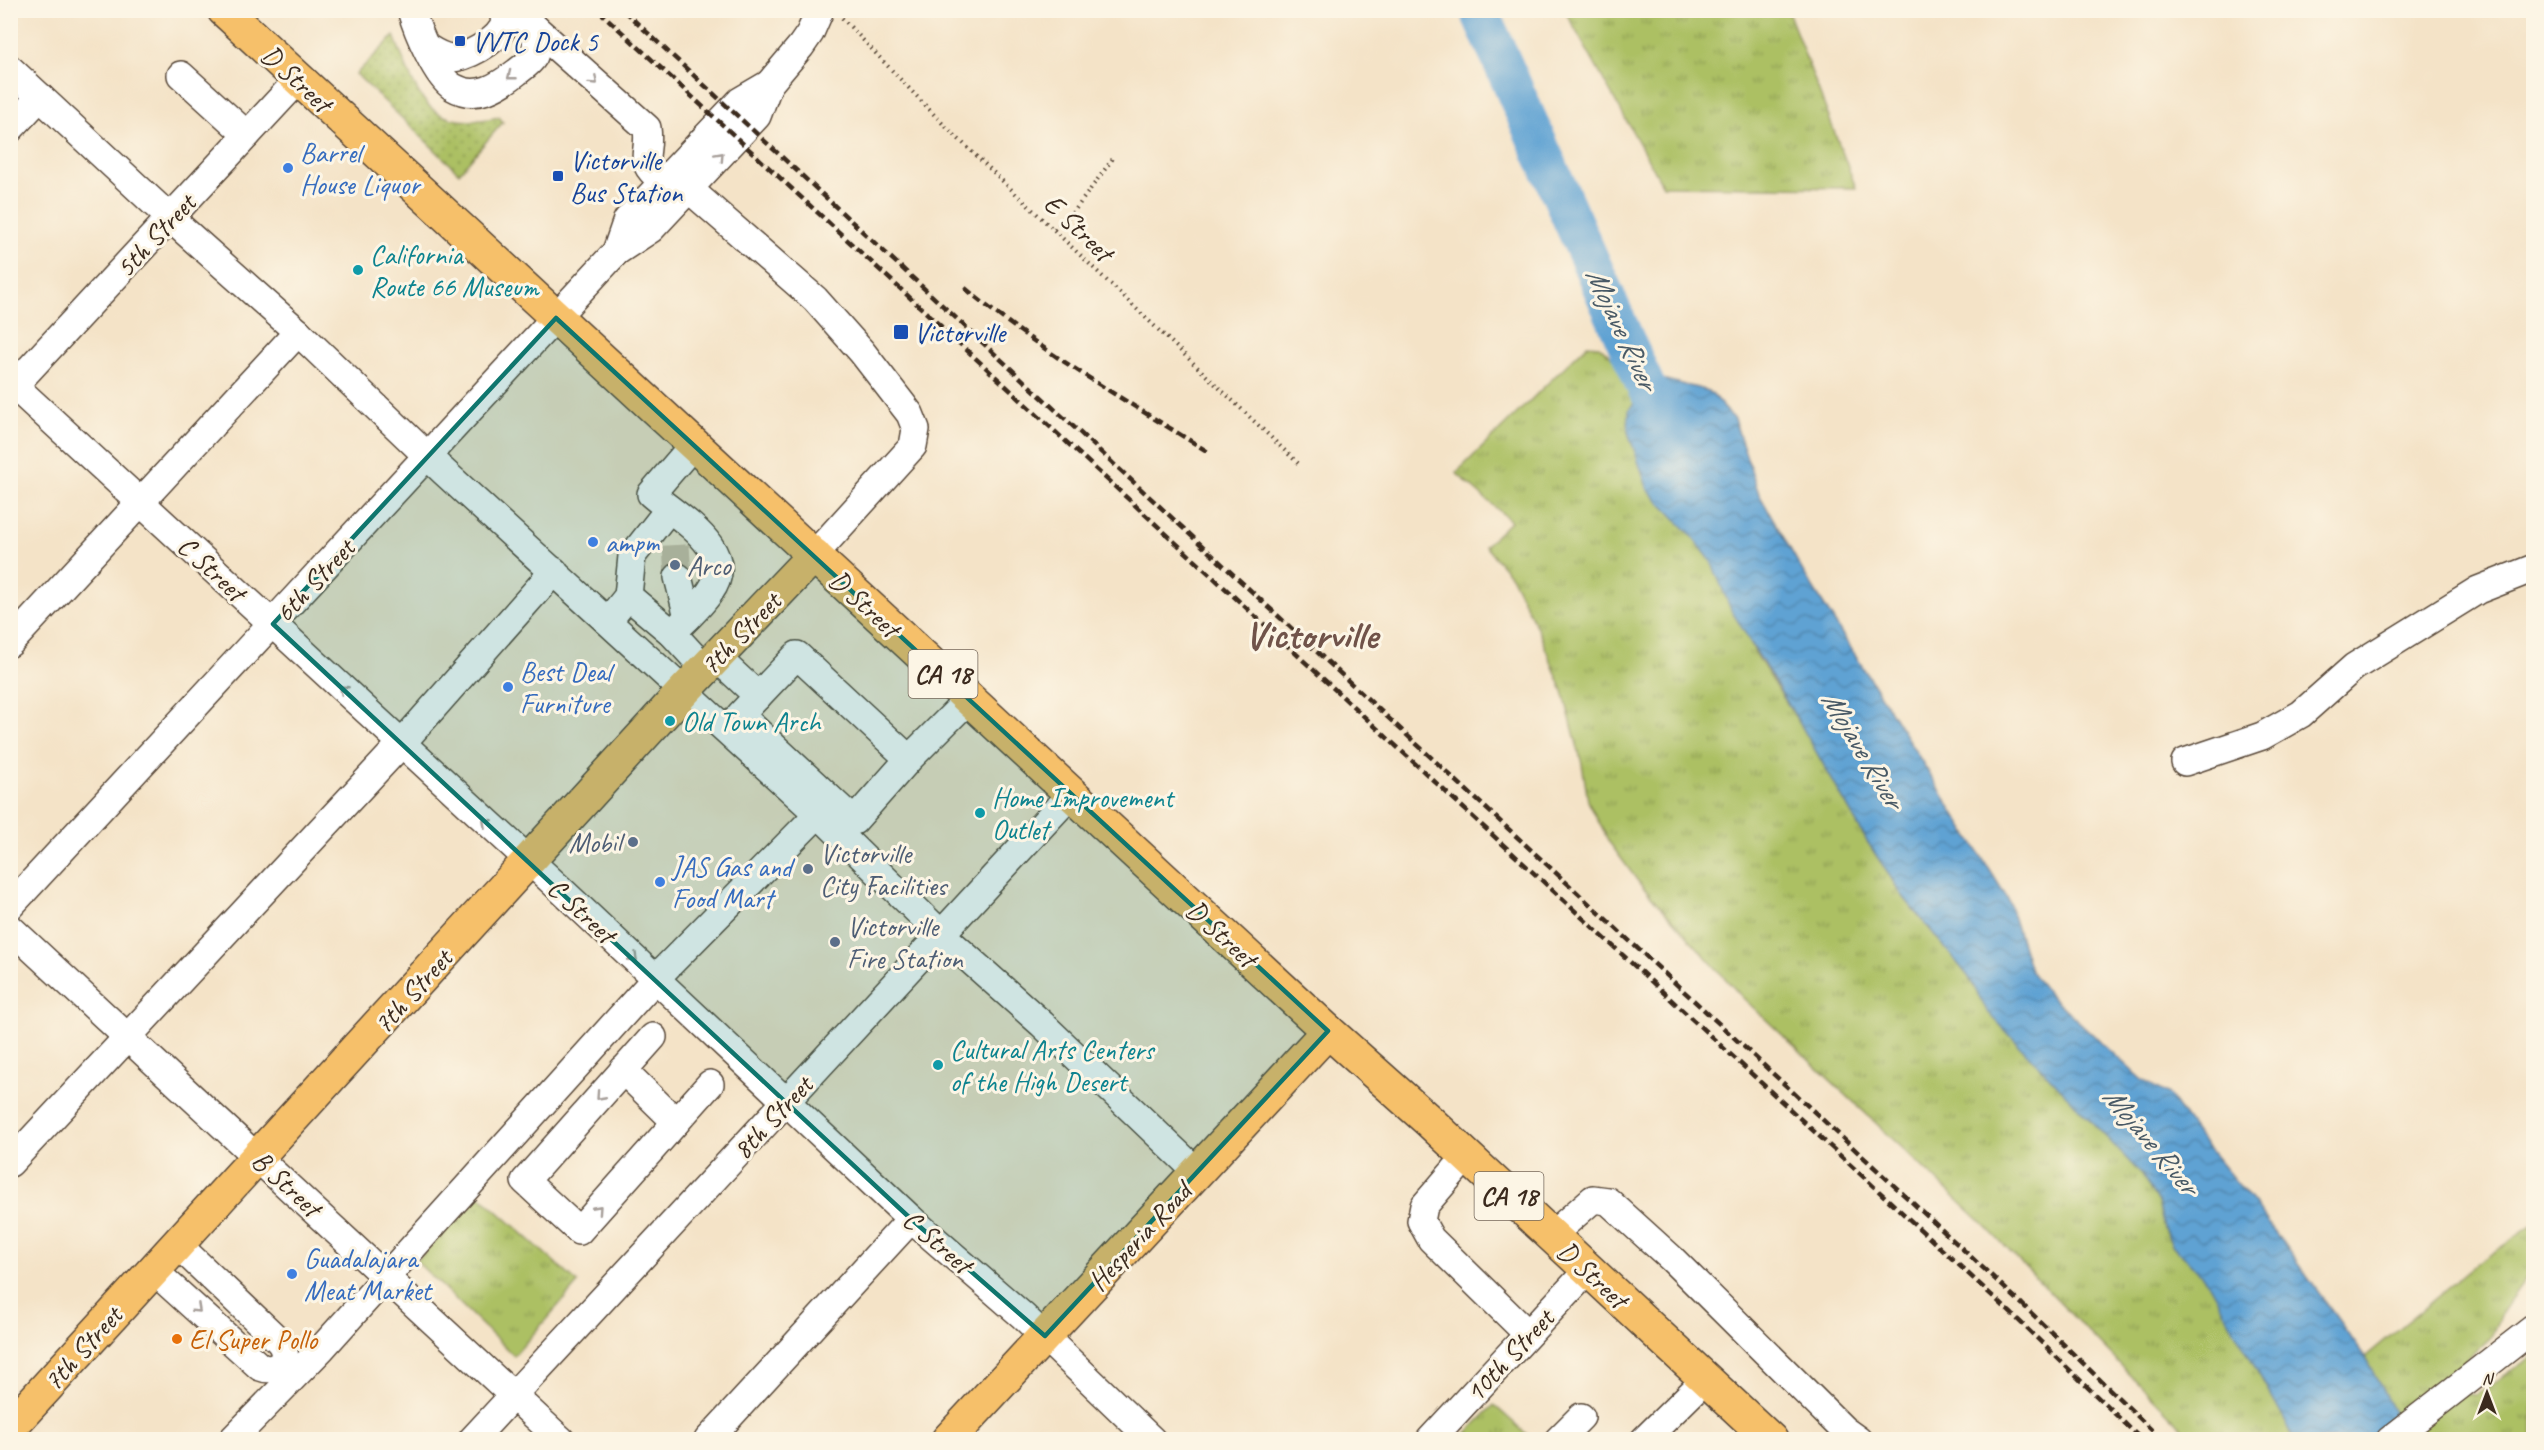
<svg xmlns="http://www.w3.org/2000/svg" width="2544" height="1450" font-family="Caveat,sans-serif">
<defs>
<pattern id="grass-tufts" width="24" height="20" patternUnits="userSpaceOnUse" patternTransform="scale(1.5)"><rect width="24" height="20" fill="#acc064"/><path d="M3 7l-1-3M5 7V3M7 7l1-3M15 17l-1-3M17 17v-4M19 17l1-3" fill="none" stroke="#8d9c52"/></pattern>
<pattern id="garden-dots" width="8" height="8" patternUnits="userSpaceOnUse" patternTransform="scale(1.5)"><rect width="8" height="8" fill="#acc064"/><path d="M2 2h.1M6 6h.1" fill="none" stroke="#8d9c52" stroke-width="1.8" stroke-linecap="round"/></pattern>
<pattern id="water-waves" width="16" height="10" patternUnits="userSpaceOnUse" patternTransform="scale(1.5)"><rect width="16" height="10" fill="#5fa2d3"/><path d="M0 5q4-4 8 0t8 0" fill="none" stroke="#5084ab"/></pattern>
</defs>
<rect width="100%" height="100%" fill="#fcf5e5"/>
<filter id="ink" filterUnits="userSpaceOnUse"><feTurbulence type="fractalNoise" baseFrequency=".0167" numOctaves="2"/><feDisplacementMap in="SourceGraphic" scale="12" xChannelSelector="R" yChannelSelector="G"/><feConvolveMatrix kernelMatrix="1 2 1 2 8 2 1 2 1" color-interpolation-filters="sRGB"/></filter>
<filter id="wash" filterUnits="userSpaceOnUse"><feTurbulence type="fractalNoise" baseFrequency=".008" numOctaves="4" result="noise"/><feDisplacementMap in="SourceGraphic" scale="24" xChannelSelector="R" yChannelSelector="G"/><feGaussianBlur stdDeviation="1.35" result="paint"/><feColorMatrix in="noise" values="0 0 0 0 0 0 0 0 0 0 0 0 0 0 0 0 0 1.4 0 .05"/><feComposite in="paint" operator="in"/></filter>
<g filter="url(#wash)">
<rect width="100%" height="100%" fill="#f4e3c7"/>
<g fill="url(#grass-tufts)" stroke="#747541" stroke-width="1.5">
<path d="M1565,11h223l68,177 -193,-2z"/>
<path d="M1587,345l12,1 47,41 -17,23 -1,22 11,28 35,55 19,22 18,24 46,95 45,71 65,114 35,54 66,81 20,35 154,164 16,27 6,26 9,19 19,17 16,18 87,157h-102l-212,-217 -239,-225 -102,-113 -31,-42 -21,-41 -6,-37 -19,-73 -25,-61 -27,-54 -26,-30 26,-25 -55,-48z"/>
<path d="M478,1194l100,89 -64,73 -98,-95z"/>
<path d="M2533,1225v43l-32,45 -10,24 -23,22 -12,20 9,15 11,1 57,-39v83h-125l-43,-82 113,-94z"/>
<path d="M1494,1405l38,34h-71z"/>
</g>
<path fill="url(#garden-dots)" stroke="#747541" stroke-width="1.5" d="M394,36c24,59 31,97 105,81l4,5 -44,51 -103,-99z"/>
<path fill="url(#water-waves)" stroke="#4d6678" stroke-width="1.5" d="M1662,379l47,12 25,28 25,75 46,81 203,324 22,71 18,23 94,87 27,15 30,42 58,70 108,150 43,82h-113l-87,-156 -16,-19 -19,-17 -9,-19 -6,-26 -16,-27 -155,-164 -19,-35 -66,-81 -35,-54 -65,-114 -71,-117 -20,-49 -18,-24 -45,-47 -20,-58 1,-22 17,-23z"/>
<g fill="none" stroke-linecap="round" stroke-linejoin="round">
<path stroke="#5fa2d3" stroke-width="39" d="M1479,10l167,377 30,43"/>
</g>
</g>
<g filter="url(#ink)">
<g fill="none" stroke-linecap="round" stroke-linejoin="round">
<path stroke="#cfbea5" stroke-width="27" stroke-dasharray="27 14" stroke-linecap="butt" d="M676,545l2,32"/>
<g stroke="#574637" stroke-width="30">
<g id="minor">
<path d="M411,10c6,20 25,67 42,77 24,14 46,-1 64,-15 6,-5 13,-9 17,-16 4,-9 2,-19 1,-28"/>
<path d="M515,10l132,118c4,30 -12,31 16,54"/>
<path d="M426,47c8,5 15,10 25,11 16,0 43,-16 51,-29 4,-6 2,-13 1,-19"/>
<path d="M10,69l160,149 128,114 145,139 387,354 111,109 101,90 155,148"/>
<path d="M181,75l66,60"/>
<path d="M10,129l30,-32"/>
<path d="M689,189l126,110 47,53 48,62 6,15 -3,17 -99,109"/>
<path d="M616,252l11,-32 113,-119 29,-17 32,-38 9,-13 10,-23"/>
<path d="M10,382l548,505 353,332 112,97 129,124"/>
<path d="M10,390l289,-311"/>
<path d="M694,444l-43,50c27,24 89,56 59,98 -10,15 -25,28 -38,41l34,37"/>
<path d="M678,577l10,40"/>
<path d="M628,596l44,37"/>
<path d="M608,621l20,-25 4,-40 37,-47"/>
<path d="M10,643l288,-311"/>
<path d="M717,658l41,38"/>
<path d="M909,759l-112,-104 -57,60 114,106 55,-62 60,-60"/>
<path d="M2185,762l77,-26 39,-22 53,-47 124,-77 56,-22"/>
<path d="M10,906l606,-654 35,-23 106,-113 12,-32"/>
<path d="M10,928l551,512"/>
<path d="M653,1037l-128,144 54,50 131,-147"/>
<path d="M623,1070l53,52"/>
<path d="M1466,1157l-42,49 -3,15 10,18 97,95"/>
<path d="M10,1163l392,-420 152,-172"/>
<path d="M1552,1235l41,-36 15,2 64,58 172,171 14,10"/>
<path d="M153,1270l107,97c17,7 33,-9 19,-26l-102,-97"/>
<path d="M232,1440l90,-92 333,-369 163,-165"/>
<path d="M472,1440l599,-646"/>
<path d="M708,1440l203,-221"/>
<path d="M1430,1440l158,-170"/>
<path d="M1558,1440l23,-23"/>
<path d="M1644,1440l62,-61"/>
<path d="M2390,1440l144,-112"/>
</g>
</g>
<g stroke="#574637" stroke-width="36">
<g id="major">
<path d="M224,10l1104,1021 101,90 342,319"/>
<path d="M10,1427l673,-735 131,-137"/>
<path d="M948,1440l380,-409"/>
</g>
</g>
<g stroke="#574637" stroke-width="4" stroke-dasharray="1.5 4.5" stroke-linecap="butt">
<path d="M842,18l103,108 356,340"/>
<path d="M1054,229l21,-19 39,-53"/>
</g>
<use href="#minor" stroke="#fff" stroke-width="27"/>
<use href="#major" stroke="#f6c06b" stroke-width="33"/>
<g stroke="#3b2a1e" stroke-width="4.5" stroke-dasharray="9 4.5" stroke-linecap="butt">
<path d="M598,10l1414,1304 130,126"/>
<path d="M623,10l1399,1294 140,136"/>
<path d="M965,288c75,64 162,113 245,165"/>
</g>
</g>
<defs><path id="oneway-chevron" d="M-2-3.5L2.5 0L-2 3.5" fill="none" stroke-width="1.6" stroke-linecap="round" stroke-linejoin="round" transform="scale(1.5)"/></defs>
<g stroke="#a79f9a">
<use href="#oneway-chevron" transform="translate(511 76) rotate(142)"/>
<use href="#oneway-chevron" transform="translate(594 81) rotate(42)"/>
<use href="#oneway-chevron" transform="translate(720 156) rotate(-47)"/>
<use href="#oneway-chevron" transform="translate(343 689) rotate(-137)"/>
<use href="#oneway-chevron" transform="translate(486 822) rotate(-137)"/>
<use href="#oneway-chevron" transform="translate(634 958) rotate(43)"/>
<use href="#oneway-chevron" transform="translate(600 1096) rotate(132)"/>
<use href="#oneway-chevron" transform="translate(598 1209) rotate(-48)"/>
<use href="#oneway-chevron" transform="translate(197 1309) rotate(43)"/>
</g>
</g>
<path fill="#0f766e" fill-opacity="0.2" stroke="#0f766e" stroke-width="4.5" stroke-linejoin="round" d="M556,318l772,713 -283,305 -134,-117 -638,-595z"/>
<g fill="#1a4fb4" stroke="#fcf5e5" stroke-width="2">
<rect x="454" y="35" width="12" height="12" rx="3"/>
<rect x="552" y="170" width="12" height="12" rx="3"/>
<rect x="893" y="324" width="16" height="16" rx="3"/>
</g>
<g fill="#3f7fe0" stroke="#fcf5e5" stroke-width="2">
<circle cx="288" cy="168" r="6"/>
<circle cx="593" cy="542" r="6"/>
<circle cx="508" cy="687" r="6"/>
<circle cx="660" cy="882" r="6"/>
<circle cx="292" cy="1274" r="6"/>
</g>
<g fill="#0f9aa8" stroke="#fcf5e5" stroke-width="2">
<circle cx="358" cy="270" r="6"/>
<circle cx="670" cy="721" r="6"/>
<circle cx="980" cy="813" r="6"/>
<circle cx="938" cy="1065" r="6"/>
</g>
<g fill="#5c6f8a" stroke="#fcf5e5" stroke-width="2">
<circle cx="675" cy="565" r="6"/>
<circle cx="633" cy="842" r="6"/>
<circle cx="808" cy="869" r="6"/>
<circle cx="835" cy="942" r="6"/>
</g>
<circle fill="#e8710a" stroke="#fcf5e5" stroke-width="2" cx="177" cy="1339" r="6"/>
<g text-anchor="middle" stroke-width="6" stroke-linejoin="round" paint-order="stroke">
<g fill="#fcf5e5" stroke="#75675a" stroke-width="1.5">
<rect x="908.5" y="650" width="69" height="48" rx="4.5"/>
<rect x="1474.5" y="1172" width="69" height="48" rx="4.5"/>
</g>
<g font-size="27" font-weight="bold" fill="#3b2a1e">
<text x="943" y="683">CA 18</text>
<text x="1509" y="1205">CA 18</text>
</g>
<g font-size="28" fill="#164399" stroke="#fcf5e5" text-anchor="start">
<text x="472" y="51">VVTC Dock 5</text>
<text x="570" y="170">Victorville<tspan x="570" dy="32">Bus Station</tspan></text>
<text x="914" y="342">Victorville</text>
</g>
<g font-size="28" fill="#3b2a1e" stroke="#fcf5e5">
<text transform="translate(297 78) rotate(43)" y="10">D Street</text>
<text transform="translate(1079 227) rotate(44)" y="10">E Street</text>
<text transform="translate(155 235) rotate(-47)" y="10">5th Street</text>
<text transform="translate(212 568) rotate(43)" y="10">C Street</text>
<text transform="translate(314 580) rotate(-47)" y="10">6th Street</text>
<text transform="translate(865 603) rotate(43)" y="10">D Street</text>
<text transform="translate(740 633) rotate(-46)" y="10">7th Street</text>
<text transform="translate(582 910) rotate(43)" y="10">C Street</text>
<text transform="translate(1222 933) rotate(43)" y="10">D Street</text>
<text transform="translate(412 991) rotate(-48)" y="10">7th Street</text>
<text transform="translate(772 1117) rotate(-47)" y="10">8th Street</text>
<text transform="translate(287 1183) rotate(43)" y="10">B Street</text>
<text transform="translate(1139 1236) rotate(-47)" y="10">Hesperia Road</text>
<text transform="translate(938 1241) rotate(41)" y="10">C Street</text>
<text transform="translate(1593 1274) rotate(43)" y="10">D Street</text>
<text transform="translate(82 1348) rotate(-48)" y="10">7th Street</text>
<text transform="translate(1509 1355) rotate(-47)" y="10">10th Street</text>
</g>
<g font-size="28" fill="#366cbe" stroke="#fcf5e5" text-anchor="start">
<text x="300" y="162">Barrel<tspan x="300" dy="32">House Liquor</tspan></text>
<text x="605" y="552">ampm</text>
<text x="520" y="681">Best Deal<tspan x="520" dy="32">Furniture</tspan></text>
<text x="672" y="876">JAS Gas and<tspan x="672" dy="32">Food Mart</tspan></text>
<text x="304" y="1268">Guadalajara<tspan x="304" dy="32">Meat Market</tspan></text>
</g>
<g font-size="28" fill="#0d838f" stroke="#fcf5e5" text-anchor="start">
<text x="370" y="264">California<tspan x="370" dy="32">Route 66 Museum</tspan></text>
<text x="682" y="731">Old Town Arch</text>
<text x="992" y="807">Home Improvement<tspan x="992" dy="32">Outlet</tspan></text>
<text x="950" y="1059">Cultural Arts Centers<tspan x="950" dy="32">of the High Desert</tspan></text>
</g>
<g font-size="28" fill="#4e5e75" stroke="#fcf5e5" text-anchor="start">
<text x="687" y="575">Arco</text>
<text x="621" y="852" text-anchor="end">Mobil</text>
<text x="820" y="863">Victorville<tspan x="820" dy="32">City Facilities</tspan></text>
<text x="847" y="936">Victorville<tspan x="847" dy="32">Fire Station</tspan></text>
</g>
<g font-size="28" fill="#c56008" stroke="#fcf5e5" text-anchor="start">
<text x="189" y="1349">El Super Pollo</text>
</g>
<g font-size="30" font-style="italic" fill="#495a66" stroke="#fcf5e5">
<text transform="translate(1622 328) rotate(65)" y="10">Mojave River</text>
<text transform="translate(1863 749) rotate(59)" y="10">Mojave River</text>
<text transform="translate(2151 1140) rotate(50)" y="10">Mojave River</text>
</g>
<g font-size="40" font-weight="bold" fill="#70534a" stroke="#fcf5e5">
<text x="1311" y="648">Victorville</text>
</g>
</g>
<rect width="2544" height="1450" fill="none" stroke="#fcf5e5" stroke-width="36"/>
<g transform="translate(2487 1393)" stroke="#fcf5e5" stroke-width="4.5" paint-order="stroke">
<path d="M0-4.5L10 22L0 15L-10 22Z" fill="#3b2a1e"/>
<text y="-9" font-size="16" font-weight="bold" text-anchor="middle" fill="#3b2a1e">N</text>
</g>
</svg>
